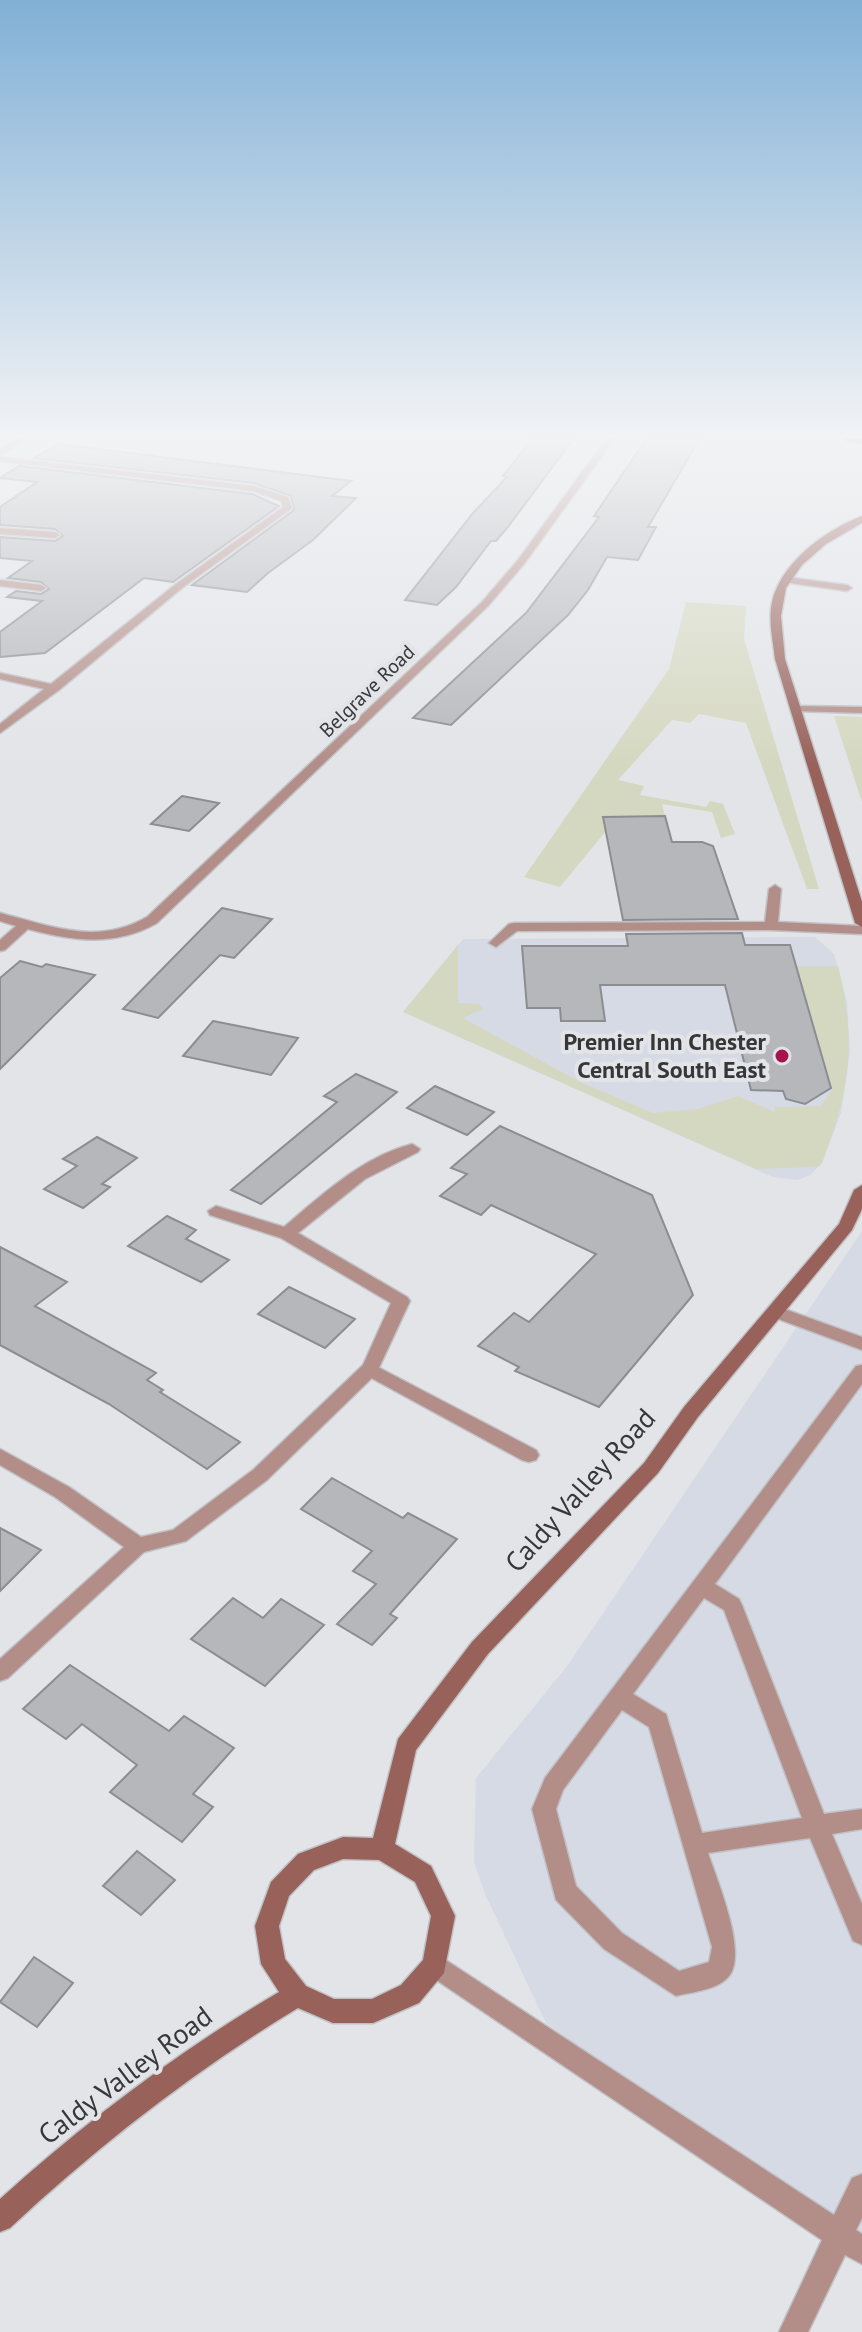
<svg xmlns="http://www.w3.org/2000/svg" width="862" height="2332" font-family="'PT Sans',sans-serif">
<rect width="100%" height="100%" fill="#e2e4e8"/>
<g fill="#d5dae5">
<path d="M815,937l19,17 13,47 3,51 -9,61 -19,50 -12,12 -12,5 -25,-3 -370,-165 60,-73z"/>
<path d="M862,1231v1021l-316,-229 -61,-129 -11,-32 2,-84 92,-113z"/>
</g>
<g fill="#d5d8c0">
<path d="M686,602l60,4 -2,33 75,250h-12l-61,-166 -47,-9 -9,9 -18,-3 -54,60 26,6 -4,9 66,12 4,-6 13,3 12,30 -14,4 -9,-26 -50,-8 3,12 -62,1 3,14 -46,56 -36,-10 145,-208z"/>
<path d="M834,716l28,1v85z"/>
<path d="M458,945v58l21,1 4,5 -20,9 117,64 73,31 45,-4 40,-13 37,16 -1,-5 47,-1 11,-16 -36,-124h42c19,76 12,125 -16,197l-4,4 -62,2 -353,-157z"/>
</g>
<g fill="#b5b7bb" stroke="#8c8d91" stroke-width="2">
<path d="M533,438h41l-66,89 -12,14h-5l-35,46 -19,18 -32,-5 68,-87 34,-36 -4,-1z"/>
<path d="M647,438h53l-52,89h8l-18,33 -31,-3 -19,33 -20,25 -117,110 -38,-7 113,-105 73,-96 -5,-1z"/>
<path d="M58,444l293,37 -19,15 24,2 -43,42 -45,33 -21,19 -55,-7 102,-75 -3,-14 -37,-13 -220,-25z"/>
<path d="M19,466l233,28 27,12 -106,76 -29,-4 -99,75 -45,4v-25l42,-31 -35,-4 9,-6 25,3 8,-5 -8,-7 -33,-4 24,-17 -32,-3v-21l55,4 8,-5 -8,-7 -55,-4v-18l37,-25 -37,-4z"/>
<path d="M182,796l37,7 -30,28 -38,-7z"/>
<path d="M665,816l7,26h30l11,4 25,73 -115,1 -20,-103z"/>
<path d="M222,908l50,11 -38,39 -14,-3 -62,63 -35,-9z"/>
<path d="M742,933l3,12h45l41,143 -26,16 -19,-5 -3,-8 -32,-1 -26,-105h-125l5,36h-44l-1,-13h-33l-5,-62h106l-2,-12z"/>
<path d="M20,961l22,6 4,-3 49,11 -95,94v-91z"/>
<path d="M213,1021l85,17 -27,37 -88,-19z"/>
<path d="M356,1074l41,18 -136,112 -30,-14 106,-88 -13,-6z"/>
<path d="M435,1086l29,13 30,13 -27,23 -60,-27z"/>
<path d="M500,1126l152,69 41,100 -94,112 -84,-36 4,-4 -41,-21 36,-33 15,9 67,-68 -105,-49 -10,10 -41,-19 27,-22 -16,-6z"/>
<path d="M97,1137l40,21 -35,26 8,3 -27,21 -39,-19 33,-23 -14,-7z"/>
<path d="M167,1216l29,14 -10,9 43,21 -28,22 -73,-36z"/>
<path d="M0,1247l67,35 -32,24 121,67 -9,7 16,10 -3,2 80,50 -33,27 -98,-65 -109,-59z"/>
<path d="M289,1287l66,32 -30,29 -67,-34z"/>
<path d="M332,1478l71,40 5,-5 49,26 -67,75 7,4 -25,27 -35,-21 39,-40 -23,-13 19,-20 -71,-42z"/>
<path d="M0,1528l41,22 -41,41z"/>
<path d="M233,1598l30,20 18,-19 43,26 -59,61 -74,-47z"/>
<path d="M70,1665l99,66 15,-15 50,32 -41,46 20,13 -31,35 -72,-50 27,-27 -55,-41 -16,15 -43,-30z"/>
<path d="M137,1851l38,29 -34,35 -38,-29z"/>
<path d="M34,1957l39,26 -36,44 -37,-25z"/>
</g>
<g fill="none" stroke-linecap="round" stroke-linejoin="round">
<g stroke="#c0c1c5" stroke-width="3">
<g id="lane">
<path d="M786,577l61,8 5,3 -5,3 -64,-9v-4z"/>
<path d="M0,580l41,5 5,3 -5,3 -41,-5z"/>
<path d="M797,706l65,1v6l-69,-2v-4z"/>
<path d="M775,885l6,4 -3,33 84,4v8l-91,-4 -254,1 -21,16 -7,-4 20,-19 5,-1 251,-1 4,-33z"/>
<path d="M776,1306l86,31v13l-92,-34 -3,-4 3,-4z"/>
<path d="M370,1363l166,87 3,5 -3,5 -7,2 -7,-2 -158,-86 -3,-5 3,-5z"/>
<path d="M862,1365v19l-147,200 24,15 3,6 82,209 38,-5v20l-30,5 30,70v41l-9,-4 -43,-103 -102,15c9,27 40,100 21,123 -11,14 -37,16 -53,20l-72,-47 -48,-49 -24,-91 13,-31 311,-412zM704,1598l20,12 78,208 -100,15 -36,-119 -33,-20zM622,1710l27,17 63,220 -3,15 -30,9 -57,-38 -46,-47 -20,-77 7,-19z"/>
<path d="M435,1953l399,262 18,-37 10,-4v44l-6,12 6,4v30l-17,-9 -37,77h-29l43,-92 -396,-267 -3,-8 3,-8z"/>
</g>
</g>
<g stroke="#c0c1c5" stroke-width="3">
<g id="street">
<path d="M17,438h10l-27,18v-6z"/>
<path d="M607,438h8l-91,126 -36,42 -331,317c-42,24 -84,18 -129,6l-23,21 -5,1v-11l16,-14 -16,-5v-8c51,13 97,33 147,4l335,-315 36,-42z"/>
<path d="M0,457l254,29 34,11 4,11 -110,80 -123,102 -59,43v-9l44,-35 -44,-10v-6l51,11 125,-100 107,-77 -2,-6 -28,-10 -253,-30z"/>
<path d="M0,528l55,4 5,3 -5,3 -55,-4z"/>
<path d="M412,1144l8,5 -2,3 -53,27 -67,54 109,64 3,4 -34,73 -109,106 -81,61 -42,11 -136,126 -8,3v-22l124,-112 -69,-50 -55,-32v-16l69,38 72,50 32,-7 80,-60 110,-105 28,-62 -110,-65 -71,-23 -2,-4 8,-5 68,21c38,-32 78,-70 128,-83z"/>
</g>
</g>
<g stroke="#c0c1c5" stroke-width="3">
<g id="secondary">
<path d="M862,516v7l-36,21 -24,21 -16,23 -5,28 4,43 77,243v25l-7,-4 -80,-264c-2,-18 -7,-39 -3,-57 9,-40 54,-72 90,-86z"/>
<path d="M862,1185v24l-10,21 -154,187 -40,56 -170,181 -72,96 -21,94 36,22 24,50 -11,57 -25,30 -46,20h-40l-35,-15c-104,63 -199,137 -288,220l-10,4v-33c86,-78 179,-148 279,-207l-18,-28 -6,-38 16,-44 27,-28 45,-17 30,1 25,-99 74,-97 172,-179 40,-56 155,-183 15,-34zM343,1859l36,1 36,22 16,34 -8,44 -22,25 -29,14h-38l-28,-13 -21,-27 -6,-33 10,-30 25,-26z"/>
</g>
</g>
<g stroke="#c0c1c5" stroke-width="3">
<path id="highway" d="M843,438h19v6l-17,-3z"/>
</g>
<use href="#lane" fill="#b38d87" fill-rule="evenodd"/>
<use href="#street" fill="#b38d87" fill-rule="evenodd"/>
<use href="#secondary" fill="#98625b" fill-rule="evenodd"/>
<use href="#highway" fill="#712721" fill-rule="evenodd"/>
</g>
<linearGradient id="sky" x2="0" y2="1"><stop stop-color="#81b0d6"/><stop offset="0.57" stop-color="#f2f3f5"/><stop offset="1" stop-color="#f2f3f5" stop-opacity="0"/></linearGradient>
<rect width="862" height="765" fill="url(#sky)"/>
<circle fill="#a6134f" stroke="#e2e4e8" stroke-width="3" cx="782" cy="1056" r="8"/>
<g text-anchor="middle" stroke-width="8" stroke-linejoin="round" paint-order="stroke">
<g font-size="20" fill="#373739" stroke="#e2e4e8">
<text transform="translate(367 691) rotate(-44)" y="7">Belgrave Road</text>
</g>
<g font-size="24" font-weight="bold" fill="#373739" stroke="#e2e4e8" text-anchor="end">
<text x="766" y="1050">Premier Inn Chester<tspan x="766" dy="28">Central South East</tspan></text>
</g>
<g font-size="28" fill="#373739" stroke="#e2e4e8">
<text transform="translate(580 1490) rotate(-48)" y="10">Caldy Valley Road</text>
<text transform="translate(125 2075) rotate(-37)" y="10">Caldy Valley Road</text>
</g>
</g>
</svg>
